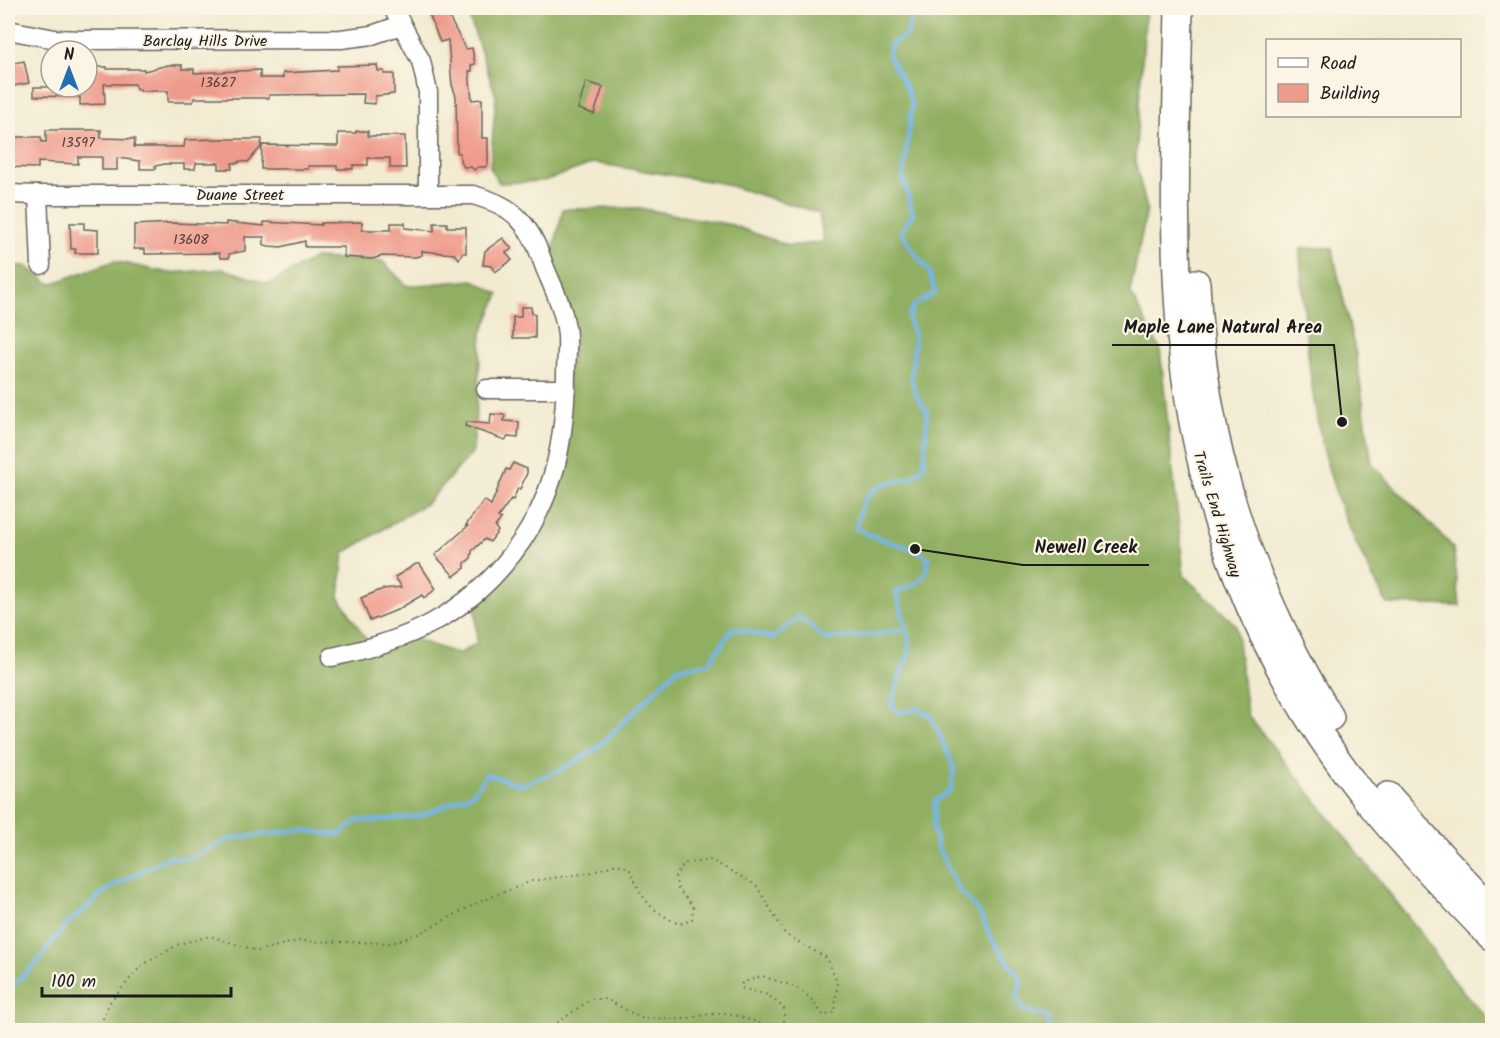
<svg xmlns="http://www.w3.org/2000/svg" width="1500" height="1038" font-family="Kalam,sans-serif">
<rect width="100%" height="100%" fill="#fcf5e5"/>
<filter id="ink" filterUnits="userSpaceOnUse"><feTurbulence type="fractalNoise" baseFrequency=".0167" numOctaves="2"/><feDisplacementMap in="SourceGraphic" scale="12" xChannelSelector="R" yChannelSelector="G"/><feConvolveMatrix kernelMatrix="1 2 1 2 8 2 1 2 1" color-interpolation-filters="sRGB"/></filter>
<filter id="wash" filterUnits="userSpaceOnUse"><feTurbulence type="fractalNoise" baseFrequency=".008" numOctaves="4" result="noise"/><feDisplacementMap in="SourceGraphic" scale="24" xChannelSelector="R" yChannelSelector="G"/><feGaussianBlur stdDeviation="1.35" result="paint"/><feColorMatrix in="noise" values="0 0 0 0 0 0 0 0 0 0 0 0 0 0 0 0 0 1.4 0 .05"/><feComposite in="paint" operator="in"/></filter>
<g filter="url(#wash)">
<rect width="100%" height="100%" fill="#f2ebd1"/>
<g fill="#91af62" stroke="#56663f" stroke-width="1.5">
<path d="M466,8h680l-11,153 12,48 -17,83 30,57 24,227 52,49 11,89 174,219 29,44 42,46v7h-1484v-765l17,1 26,18 63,-23 55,12 55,-4 45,15 46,-26 67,3 25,25 66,-6 26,14 -17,39 -9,119 -46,51 -83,50 -5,44 30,47 36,-8 54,18 18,-11 -2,-45 76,-105 21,-146 -20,-91 11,-47 76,-1 93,17 57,21 35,-4 -5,-29 -98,-30 -127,-20 -50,18 -45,2 -9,-16 6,-71z"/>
<path d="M1303,248h29l24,107 16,109 81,83 7,59 -73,-2c-18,-34 -36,-68 -49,-105 -28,-78 -32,-163 -38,-245v-4z"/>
</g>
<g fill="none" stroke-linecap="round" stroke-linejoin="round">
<g stroke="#75b6ea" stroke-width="4">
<path d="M914,8l-7,27 -16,9 -3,11 18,32 6,18 -9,72 10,37 -12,17 12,20 16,20 6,22 -21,12 -6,13 7,19 -4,39 5,19 11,16 -3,55c-3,3 -7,7 -10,10 -5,3 -13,4 -18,5 -28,5 -35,21 -40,47 23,15 50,14 73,30 -4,25 -11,25 -33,34l12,40 1,21 -9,22 -9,31 9,7 17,-4 14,7 23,51 -3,23 -16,11 -2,26 4,19 22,44 20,22 14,29 28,38 -4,19 7,13 24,5 2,14"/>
<path d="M8,989l28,-25 27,-36 42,-37 63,-34 18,2 47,-21 67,-8 39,5 20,-15 14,1 48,-5 52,-23 14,-19 34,11 39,-15 35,-20 83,-82 31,-5 24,-35 40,10 26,-21 27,22 49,-4 31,-6"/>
</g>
</g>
<g id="blocks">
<g fill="#ef9b8c">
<path d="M444,8l22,41 6,-1 3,16 -4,1 1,6h-3l3,29 10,-1v39h6v26l-3,3h-7l-4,3 -3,-3h-7l-4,-7v-7h-3l-1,-57 -4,-11 -4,-45 -8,2 -11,-28z"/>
<path d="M24,61l5,22 -21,4v-23z"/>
<path d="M168,65h14v4h12v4l66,-3v8h23v-5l54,-3v-4l40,-1 1,6h6v3h10v20l-19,2v8l-12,-1 1,-9 -95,1v3h-75l-1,4h-25v-11h-28v-2h-4l-1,-5h-31l1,20 -25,1v-8l-46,-1v-9h53v-11h6v-9h14v2h37v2z"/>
<path d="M586,82l17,5 -9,27 -16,-5z"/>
<path d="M46,130h55v8l34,1 -1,8h50l1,-7 35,-1h42l-1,8 -13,15 -9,-1v2h-7v6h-13v-6h-23l-1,6h-11v-5h-19l-10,2 1,3h-16v-8l-23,-3v12h-15v-13h-24v7l-40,-2v6l-30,-1v-25h5v-5h28l1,5h4z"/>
<path d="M356,131h12v5h37l1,32h-16v-10h-22v7h-15v4h-16v-3h-29v3h-47l1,-24 76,1v-13h18z"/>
<path d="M226,222l38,4v-4l57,3v-2l41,-1v8h29v-7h14v5l29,3v-8h13v4h19v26h-4l-3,6 -5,-5 -32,-3v4l-6,2 -37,-1v1l-7,2 -28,-2v-10h-39v-6l-24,6 -12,-1 -5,-1v-8h-19v14l-16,3v4h-9l-1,-5 -74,1v-5h-11v-24l40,-2 52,2z"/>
<path d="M70,223h14v6l14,1v23h-23l1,-4h-5z"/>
<path d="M503,238l9,11 -6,4 6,7 -17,12 -4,-6 -8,-1 2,-14z"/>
<path d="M521,307h10l1,7h3v24h-22v-21h8z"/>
<path d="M491,414l14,1 -1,6 15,1 -1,16 -10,-1 -3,3 -40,-14 1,-4 24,2z"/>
<path d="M513,463l14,6v4l-7,16 -2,-1 -5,12 -2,-1 -13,18 3,2 -6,8 3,4 -8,11 -5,-3 -13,12 -1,7 -6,5v5l-11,8 -19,-21 33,-29 -2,-1 18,-25 7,5 15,-36 3,1z"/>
<path d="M416,564h4l16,25 -12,9 -2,-3 -25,15 -27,11 -9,-23 22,-9 19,-2 -7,-10z"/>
</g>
</g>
</g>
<g filter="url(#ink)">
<use href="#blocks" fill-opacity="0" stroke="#67645b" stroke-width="1.5"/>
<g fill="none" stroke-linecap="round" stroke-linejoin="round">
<g stroke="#67645b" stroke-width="21">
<g id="minor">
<path d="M393,8l28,53 7,31v102"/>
<path d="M8,30l47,9 27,1 259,-1 31,-4 29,-10"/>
<path d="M8,194l30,1h435c17,5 35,11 47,25 13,14 19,31 25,48 8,19 18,39 21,60 3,14 0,31 0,46 -1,66 -11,125 -53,179 -48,63 -106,88 -181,104"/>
<path d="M38,195l3,70"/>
<path d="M486,389h80"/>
</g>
</g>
<g stroke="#67645b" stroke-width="30">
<g id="highway">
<path d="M1179,8c-2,109 -8,219 2,328 15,168 78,328 184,461 39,49 83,95 127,140"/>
<path d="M1196,283c7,161 50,296 134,434"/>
<path d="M1388,796l47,53 57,61"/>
</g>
</g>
<path stroke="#67645b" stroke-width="2" stroke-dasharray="1.5 4.5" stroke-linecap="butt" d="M98,1030l12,-28 31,-36 38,-22 31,-8 47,15 41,-10 94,2 26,-9 61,-32 53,-21 57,-8 28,-9 12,4c15,32 17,40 50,56l13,-4 1,-14 -15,-17 -3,-13 11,-13 25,-3 45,25 30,50 41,23 10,24 -2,30 -11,4 -14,-18 -14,-11 -34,-11 -20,7 -1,5 27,7 16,13v15l-5,6 -51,-16 -17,1 -28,5 -42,-1 -35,-19h-15l-44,31"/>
<use href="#minor" stroke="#fff" stroke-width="18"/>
<use href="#highway" stroke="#fff" stroke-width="27"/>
</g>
</g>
<g text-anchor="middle" stroke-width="4.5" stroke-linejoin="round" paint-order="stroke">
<g font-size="14" fill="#513c38">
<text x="218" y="87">13627</text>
<text x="78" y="147">13597</text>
<text x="191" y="244">13608</text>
</g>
<g font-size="16" fill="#1c1c1c" stroke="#fcf5e5">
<text x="205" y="46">Barclay Hills Drive</text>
<text x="240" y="200">Duane Street</text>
<text transform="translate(1218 514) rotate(73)" y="6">Trails End Highway</text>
</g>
</g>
<path fill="none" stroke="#1c1c1c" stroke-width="2" d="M1342 422L1334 345H1112M915 549L1023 565H1149"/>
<g fill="#1c1c1c" stroke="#fcf5e5" stroke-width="2">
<circle cx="1342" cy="422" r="6"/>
<circle cx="915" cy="549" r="6"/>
</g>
<g font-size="18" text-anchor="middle" font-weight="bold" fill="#1c1c1c" stroke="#fcf5e5" stroke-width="4.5" stroke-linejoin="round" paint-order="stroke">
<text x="1223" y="333">Maple Lane Natural Area</text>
<text x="1086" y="553">Newell Creek</text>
</g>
<rect width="1500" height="1038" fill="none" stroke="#fcf5e5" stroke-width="30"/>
<rect x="1266" y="39" width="195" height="78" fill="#fcf5e5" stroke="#a29e95" stroke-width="1.5"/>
<rect x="1278" y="58" width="30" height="9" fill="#ffffff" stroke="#a29e95" stroke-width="1.5"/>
<text x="1320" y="69" font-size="18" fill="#1c1c1c">Road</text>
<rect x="1278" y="84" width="30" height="18" fill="#ef9b8c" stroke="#a29e95" stroke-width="1.5"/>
<text x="1320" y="99" font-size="18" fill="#1c1c1c">Building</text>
<g transform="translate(69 69)"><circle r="28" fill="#fcf5e5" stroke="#a29e95" stroke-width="1.5"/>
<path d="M0-4.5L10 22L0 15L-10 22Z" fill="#1f6fb2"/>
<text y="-9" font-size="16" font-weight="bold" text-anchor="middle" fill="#1c1c1c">N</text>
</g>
<path d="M42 987v9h189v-9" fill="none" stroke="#1c1c1c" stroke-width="3"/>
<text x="51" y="987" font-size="18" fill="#1c1c1c" stroke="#fcf5e5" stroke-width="4.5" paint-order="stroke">100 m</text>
</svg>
